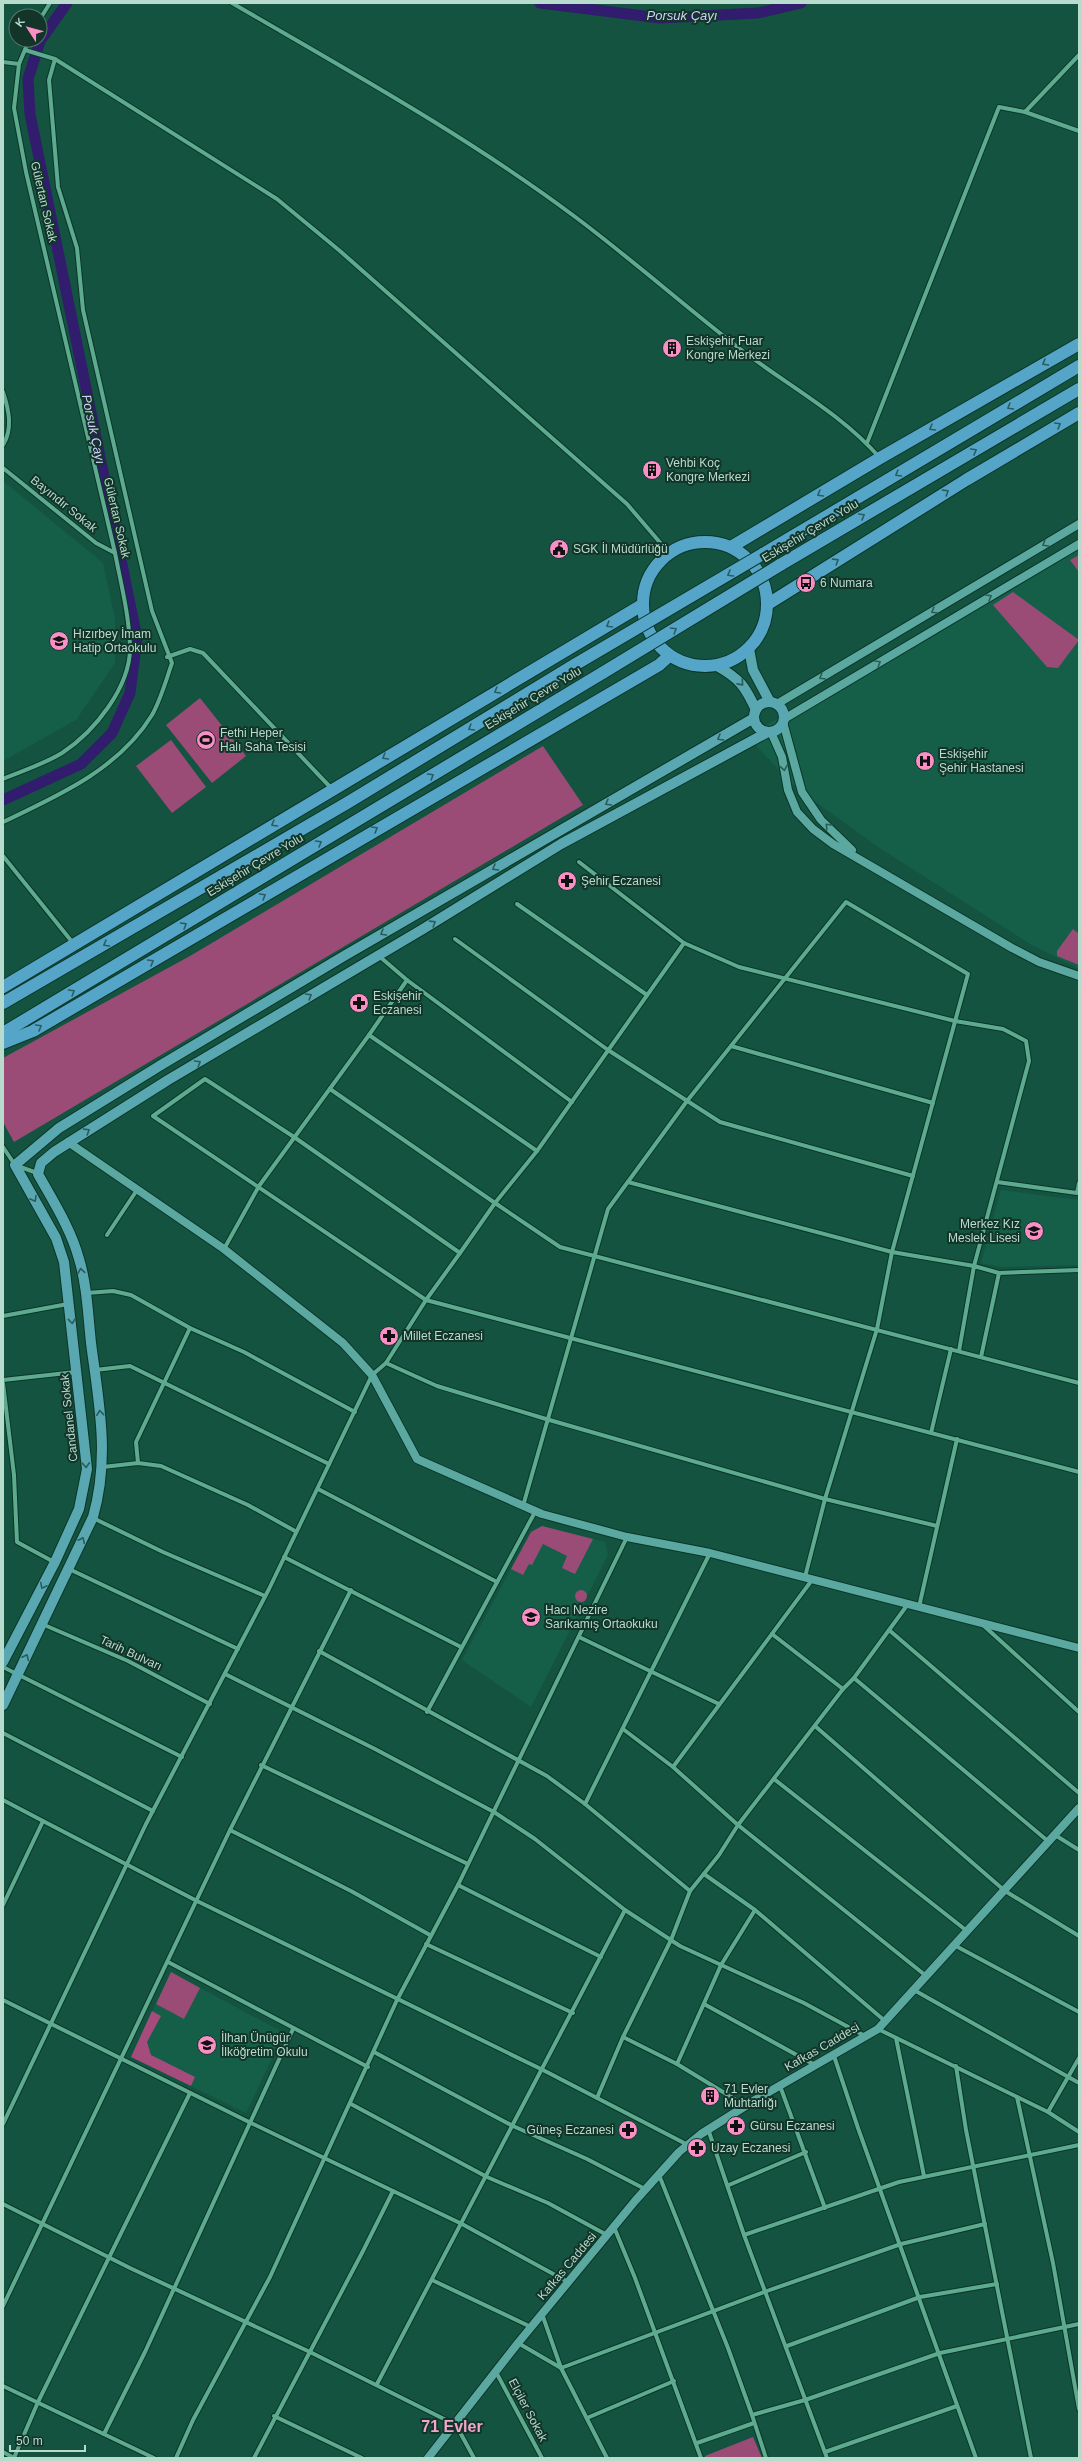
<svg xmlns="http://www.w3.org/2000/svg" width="1082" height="2461" font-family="Helvetica,sans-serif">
<rect width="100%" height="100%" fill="#145340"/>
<g fill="#155f49">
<path d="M3,481l100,82 12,56v44l-39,57 -73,41z"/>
<path d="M1079,547v422l-49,-25 -152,-97 -83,-60 -48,-51z"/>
<path d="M1001,1190l78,10v65l-78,2 -20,-4z"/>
<path d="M542,1526l63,16 3,13 -77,152 -69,-47 69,-128z"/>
<path d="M171,1972l113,61 -38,80 -115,-56z"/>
</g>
<g fill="#9a4c76">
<path d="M1079,555v17l-9,-12z"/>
<path d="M1013,592l66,48 -21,28 -11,-1 -54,-62z"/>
<path d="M200,698l46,58 -34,27 -46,-58z"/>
<path d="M171,740l35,47 -34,26 -36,-47z"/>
<path d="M543,746l40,59 -569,337 -11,-20v-64l187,-102z"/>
<path d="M1073,929l6,5v31l-22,-9v-5z"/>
<path d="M542,1526l51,13 -18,35 -13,-6 5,-12 -24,-12 -11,21 -3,-1 -6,11 -12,-6 20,-37z"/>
<circle cx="581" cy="1596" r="6"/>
<path d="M171,1972l29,16 -16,31 -28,-15z"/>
<path d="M753,2437l9,21h-56l-1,-2z"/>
</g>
<path fill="#a64c7d" d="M152,2011l9,5 -14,26 4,13 44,22 -4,9 -60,-29z"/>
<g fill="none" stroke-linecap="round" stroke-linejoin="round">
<g stroke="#321c6e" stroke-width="11">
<path d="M540,3l120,15 98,-5 43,-10"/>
<path d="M3,800l78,-36 31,-31 18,-40 7,-55 -107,-524 -2,-35 12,-38 27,-38"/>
</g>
<g stroke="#0a3628" stroke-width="6">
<g id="street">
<path d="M232,3c115,67 235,133 342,213 55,41 107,87 161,129 48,38 104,66 145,113"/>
<path d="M40,19l10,-16"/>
<path d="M25,50l30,9 222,140 63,52 287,253 42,49"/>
<path d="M3,62l16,2"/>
<path d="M1025,112l54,19"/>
<path d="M3,392c6,18 10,37 0,53"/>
<path d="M867,443l132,-336 26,5 54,-57"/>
<path d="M3,468l93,75 19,10"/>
<path d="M167,657l23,-8 13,4 129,136"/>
<path d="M3,779c19,-8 41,-15 59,-26 32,-21 69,-66 68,-107 -1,-31 -9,-62 -15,-93l-89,-381 -12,-64 5,-44 10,-24"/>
<path d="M3,822c55,-26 116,-53 149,-107 9,-16 14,-35 20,-52l-20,-52 -69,-301 -6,-62 -19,-61 -9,-107 6,-21"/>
<path d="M3,856l70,87"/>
<path d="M579,862l105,81 55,24 216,54 48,8 23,12 3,20 -55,205 -82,-14 -264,-70"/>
<path d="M517,904l130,91"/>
<path d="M455,939l153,111 112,72 193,54"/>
<path d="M379,956l28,24 165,122"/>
<path d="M369,1035l38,-55"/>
<path d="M731,1046l202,57"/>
<path d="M205,1079l89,58 166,116 -34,47 -273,-184z"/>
<path d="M330,1089l165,114 -35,50"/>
<path d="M3,1147l12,18 22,8"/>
<path d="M537,1151l147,-208"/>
<path d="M997,1182l80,11 2,-10"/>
<path d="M107,1235l30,-45"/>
<path d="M224,1249l35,-63 110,-151 168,116 -42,52 65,44 519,136"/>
<path d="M87,1293l26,-2 18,4 59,33 54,24 111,60"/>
<path d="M3,1316l65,-12"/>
<path d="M959,1351l15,-85 25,7 80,-3"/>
<path d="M981,1357l18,-84"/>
<path d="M386,1363l51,23 109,33 279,80 112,27"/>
<path d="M95,1370l35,-4 199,98"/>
<path d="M3,1380l73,-8"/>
<path d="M3,1383l11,92 3,67 37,20"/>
<path d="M931,1433l20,-84"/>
<path d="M138,1463l-2,-21 54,-114"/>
<path d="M103,1467l35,-4 23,3 87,39 47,26"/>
<path d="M318,1489l179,93"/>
<path d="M523,1506l85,-297 79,-108 159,-199 122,72 -76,278 -15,77 -52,170 -20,78"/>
<path d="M93,1518l70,34 102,44"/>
<path d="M284,1557l177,90"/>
<path d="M69,1569l169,80"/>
<path d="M908,1604l-54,74 -11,11 -105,136 187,150"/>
<path d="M919,1607l38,-168"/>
<path d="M42,1624l86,37 82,43"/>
<path d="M983,1625l96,87"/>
<path d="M889,1630l190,163"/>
<path d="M772,1634l71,55"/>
<path d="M579,1637l140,67"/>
<path d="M319,1651l228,125 38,28 105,87"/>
<path d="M3,1667l179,90"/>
<path d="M225,1674l150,75 119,63 41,27 90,71"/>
<path d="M854,1678l195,164"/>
<path d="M427,1712l108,-200"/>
<path d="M815,1726l190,165 74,45"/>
<path d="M623,1729l50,38 65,58 -19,30 -29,36 -19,49 -48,97 54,27"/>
<path d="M3,1733l150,78"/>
<path d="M261,1765l207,99"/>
<path d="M673,1767l139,-187"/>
<path d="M774,1779l193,152"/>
<path d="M3,1800l40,21"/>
<path d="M585,1804l125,-251"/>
<path d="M230,1830l121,61 79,44"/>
<path d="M1055,1835l24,15"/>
<path d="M704,1874l51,36 130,111"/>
<path d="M458,1885l143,72"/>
<path d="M3,1905l40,-84 154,80 346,169 145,75"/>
<path d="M426,1944l147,69"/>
<path d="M954,1945l125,67"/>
<path d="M168,1962l200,105"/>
<path d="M914,1990l165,93"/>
<path d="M3,2000l246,122 213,102 106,58"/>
<path d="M704,2004l111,61"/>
<path d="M878,2029l170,83 31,20"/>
<path d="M896,2038l28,138"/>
<path d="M374,2052l139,74 74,33 58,30"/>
<path d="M834,2056l24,72 118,330"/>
<path d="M956,2066l10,64 65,328"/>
<path d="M780,2086l45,122"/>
<path d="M1017,2097l36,166 26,146"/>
<path d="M597,2098l26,-61"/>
<path d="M351,2104l136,73 61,26 59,32"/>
<path d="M746,2106l-69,-42 44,-99 34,-55"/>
<path d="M1048,2112l31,-54"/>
<path d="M3,2124l143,-300 123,-235 103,-214 14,-12 40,-63 653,172"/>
<path d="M708,2129l36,106 83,223"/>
<path d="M659,2175l69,173 24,67 53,-15 135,-47 139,-29"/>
<path d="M729,2185l77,-33"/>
<path d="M3,2204l127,64 180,84 146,73 18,33"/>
<path d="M614,2227l21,51 66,180"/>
<path d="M744,2235l155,-53 180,-37"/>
<path d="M432,2280l99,47"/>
<path d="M3,2306l227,-476 121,-240"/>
<path d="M542,2314l19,54 206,-77 134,-47 84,-20"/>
<path d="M518,2343l43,25 46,90"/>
<path d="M787,2346l133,-49 77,-13"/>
<path d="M496,2372l46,86"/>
<path d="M377,2384l248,-474 55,36 124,57 61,33"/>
<path d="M3,2386l151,72"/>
<path d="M752,2415l14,43"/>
<path d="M274,2416l88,42"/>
<path d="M587,2418l87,-37"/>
<path d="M104,2434l41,-82 148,-323"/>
<path d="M697,2443l57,-20"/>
<path d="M3,2452l11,6"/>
<path d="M825,2452l132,-46"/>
<path d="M14,2458l24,-56 152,-309"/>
<path d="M176,2458l17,-38 77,-143 127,-277 61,-115 169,-348"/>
<path d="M254,2458l109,-207 30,-60"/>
</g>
</g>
<g stroke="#0a3628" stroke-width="10">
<g id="secondary">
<path d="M777,704l302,-180"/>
<path d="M784,719l295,-175"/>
<path d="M783,722l19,70 19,28 31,30"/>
<path d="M771,732l11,25 6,33 9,22 16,17 20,15 179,104 27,14 40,14"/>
<path d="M68,1142l156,107 119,94 29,32 45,84 125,55 85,23 83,16 369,95"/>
<path d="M428,2458l90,-115 117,-142 44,-49 22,-18 54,-34 123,-71 201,-221"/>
</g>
</g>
<g stroke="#0a3628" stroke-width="12">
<g id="primary">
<path d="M749,649l4,21 17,32"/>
<path d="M717,666c23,13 28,20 39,44"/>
<circle cx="769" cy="717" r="15"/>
<path d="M3,1662l52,-100 24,-53 8,-40 -23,-207 -8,-24 -41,-73 44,-37 102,-63 183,-109 410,-238"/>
<path d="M3,1705l90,-188c17,-60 6,-113 -2,-174 -3,-28 -4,-58 -12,-84 -8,-30 -26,-58 -41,-85l3,-11 13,-11 114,-72 255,-151 138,-85 207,-112"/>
</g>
</g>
<g stroke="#0a3628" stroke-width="14">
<g id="highway">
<circle cx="705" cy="604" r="62"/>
<path d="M731,547l149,-89 199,-114"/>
<path d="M763,554l316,-188"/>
<path d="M780,565l299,-176"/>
<path d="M768,604l198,-124 113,-67"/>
<path d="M3,987l639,-382"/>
<path d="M3,1003l344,-200 229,-139"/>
<path d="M3,1033l601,-361"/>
<path d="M3,1043l30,-12 626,-366 10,-9"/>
</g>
</g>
<use href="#street" stroke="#5daa8f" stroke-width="4"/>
<use href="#secondary" stroke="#5ba8a0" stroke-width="8"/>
<use href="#primary" stroke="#58a7b1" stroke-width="10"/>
<use href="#highway" stroke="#55a5c8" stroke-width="12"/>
<g stroke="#0a3628" stroke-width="14" stroke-linecap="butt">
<g id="highway-bridge">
<path d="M576,664l187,-110"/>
<path d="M604,672l176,-107"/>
</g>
</g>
<use href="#highway-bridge" stroke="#55a5c8" stroke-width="12"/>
</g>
<defs><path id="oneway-chevron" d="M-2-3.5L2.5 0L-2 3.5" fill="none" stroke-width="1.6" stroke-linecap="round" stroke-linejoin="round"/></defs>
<g stroke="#2a5c61">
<use href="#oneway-chevron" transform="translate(1045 363) rotate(150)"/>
<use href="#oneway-chevron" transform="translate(1010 407) rotate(149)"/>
<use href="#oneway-chevron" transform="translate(1058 425) rotate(-30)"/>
<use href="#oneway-chevron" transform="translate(932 428) rotate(150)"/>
<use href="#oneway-chevron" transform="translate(974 451) rotate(-30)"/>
<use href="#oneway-chevron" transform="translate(898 474) rotate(149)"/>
<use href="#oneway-chevron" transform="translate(946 492) rotate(-32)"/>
<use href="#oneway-chevron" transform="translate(820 494) rotate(149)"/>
<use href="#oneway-chevron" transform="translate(862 516) rotate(-30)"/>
<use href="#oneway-chevron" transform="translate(836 561) rotate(-32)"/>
<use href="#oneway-chevron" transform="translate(730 574) rotate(150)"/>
<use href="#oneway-chevron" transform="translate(609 625) rotate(149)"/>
<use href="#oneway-chevron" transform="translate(674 630) rotate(-31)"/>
<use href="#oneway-chevron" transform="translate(497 691) rotate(149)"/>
<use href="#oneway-chevron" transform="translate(471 728) rotate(149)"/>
<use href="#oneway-chevron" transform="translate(385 757) rotate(149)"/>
<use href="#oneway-chevron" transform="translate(431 776) rotate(-31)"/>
<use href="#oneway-chevron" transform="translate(274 824) rotate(149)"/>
<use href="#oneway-chevron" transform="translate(375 829) rotate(-31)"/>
<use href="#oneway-chevron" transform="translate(319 843) rotate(-31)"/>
<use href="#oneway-chevron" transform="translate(263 896) rotate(-31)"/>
<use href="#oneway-chevron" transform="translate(184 925) rotate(-31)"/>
<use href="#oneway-chevron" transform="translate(106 944) rotate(150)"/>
<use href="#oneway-chevron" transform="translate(151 962) rotate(-30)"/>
<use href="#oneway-chevron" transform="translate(72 992) rotate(-31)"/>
<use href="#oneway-chevron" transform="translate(39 1027) rotate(-30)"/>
</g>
<g stroke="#2c5d53">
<use href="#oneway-chevron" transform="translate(1045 544) rotate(149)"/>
<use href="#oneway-chevron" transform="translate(989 597) rotate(-30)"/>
<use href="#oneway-chevron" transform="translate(934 611) rotate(149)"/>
<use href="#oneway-chevron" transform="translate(878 663) rotate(-31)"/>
<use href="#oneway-chevron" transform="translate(822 677) rotate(149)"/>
<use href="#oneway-chevron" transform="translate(784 768) rotate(79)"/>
<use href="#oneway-chevron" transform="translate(828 826) rotate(-134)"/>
</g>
<g stroke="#2b5c59">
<use href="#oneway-chevron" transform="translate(741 683) rotate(48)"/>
<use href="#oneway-chevron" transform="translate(720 738) rotate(150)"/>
<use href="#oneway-chevron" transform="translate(608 803) rotate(150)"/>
<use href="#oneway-chevron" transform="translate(495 868) rotate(150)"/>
<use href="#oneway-chevron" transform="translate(433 923) rotate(-32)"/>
<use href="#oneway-chevron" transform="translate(383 933) rotate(150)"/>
<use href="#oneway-chevron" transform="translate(309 996) rotate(-31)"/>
<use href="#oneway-chevron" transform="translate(198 1063) rotate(-31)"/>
<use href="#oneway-chevron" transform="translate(87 1131) rotate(-32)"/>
<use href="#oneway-chevron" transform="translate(34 1199) rotate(61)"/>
<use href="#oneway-chevron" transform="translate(81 1271) rotate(-100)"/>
<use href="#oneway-chevron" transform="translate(72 1321) rotate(84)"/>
<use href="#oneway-chevron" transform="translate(100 1413) rotate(-96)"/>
<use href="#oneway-chevron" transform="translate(86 1465) rotate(87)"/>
<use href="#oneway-chevron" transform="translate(82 1540) rotate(-64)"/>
<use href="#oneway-chevron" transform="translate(43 1586) rotate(117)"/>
<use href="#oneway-chevron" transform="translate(26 1657) rotate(-64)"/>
</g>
<defs>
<g id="building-disc" transform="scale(1)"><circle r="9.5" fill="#fa8fc6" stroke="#133429"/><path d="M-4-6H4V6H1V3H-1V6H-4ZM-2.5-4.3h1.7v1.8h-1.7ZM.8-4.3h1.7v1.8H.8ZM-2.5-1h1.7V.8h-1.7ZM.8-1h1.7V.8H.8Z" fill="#111"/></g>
<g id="civic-disc" transform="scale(1)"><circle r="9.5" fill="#fa8fc6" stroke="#133429"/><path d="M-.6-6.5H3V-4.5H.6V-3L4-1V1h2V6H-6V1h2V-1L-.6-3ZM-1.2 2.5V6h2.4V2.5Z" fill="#111"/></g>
<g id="bus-disc" transform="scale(1)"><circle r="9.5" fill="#fa8fc6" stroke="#133429"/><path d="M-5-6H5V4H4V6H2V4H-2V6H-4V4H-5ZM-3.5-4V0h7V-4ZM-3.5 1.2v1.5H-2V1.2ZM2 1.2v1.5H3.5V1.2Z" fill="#111"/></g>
<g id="school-disc" transform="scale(1)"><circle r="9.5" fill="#fa8fc6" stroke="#133429"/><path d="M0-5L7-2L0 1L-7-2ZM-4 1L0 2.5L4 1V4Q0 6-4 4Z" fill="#111"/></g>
<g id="stadium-disc" transform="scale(1)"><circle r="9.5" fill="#fa8fc6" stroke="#133429"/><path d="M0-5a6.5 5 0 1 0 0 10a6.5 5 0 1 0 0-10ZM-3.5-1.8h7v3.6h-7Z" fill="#111"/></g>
<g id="hospital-disc" transform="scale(1)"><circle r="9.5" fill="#fa8fc6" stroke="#133429"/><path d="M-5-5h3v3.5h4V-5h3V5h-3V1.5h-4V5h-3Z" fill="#111"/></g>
<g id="pharmacy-disc" transform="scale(1)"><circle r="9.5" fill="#fa8fc6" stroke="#133429"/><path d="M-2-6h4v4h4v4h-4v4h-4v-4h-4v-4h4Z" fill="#111"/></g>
</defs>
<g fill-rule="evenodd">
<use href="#building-disc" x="672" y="348"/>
<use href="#building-disc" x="652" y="470"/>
<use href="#civic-disc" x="559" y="549"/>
<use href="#bus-disc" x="806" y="583"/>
<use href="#school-disc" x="59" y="641"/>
<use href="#stadium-disc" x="206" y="740"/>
<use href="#hospital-disc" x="925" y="761"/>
<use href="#pharmacy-disc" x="567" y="881"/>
<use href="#pharmacy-disc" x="359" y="1003"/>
<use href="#school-disc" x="1034" y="1231"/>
<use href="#pharmacy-disc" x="389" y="1336"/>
<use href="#school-disc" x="531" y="1617"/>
<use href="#school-disc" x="207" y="2045"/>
<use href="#building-disc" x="710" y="2096"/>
<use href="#pharmacy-disc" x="736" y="2126"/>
<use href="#pharmacy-disc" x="628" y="2130"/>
<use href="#pharmacy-disc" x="697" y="2148"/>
</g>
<g text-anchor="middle" stroke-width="4" stroke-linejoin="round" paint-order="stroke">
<g font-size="12" fill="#b7dccd" stroke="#133429">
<text transform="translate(44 202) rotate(77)" y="4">Gülertan Sokak</text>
<text transform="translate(64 504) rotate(39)" y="4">Bayındır Sokak</text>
<text transform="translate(117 518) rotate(77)" y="4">Gülertan Sokak</text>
<text transform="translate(810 531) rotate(-31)" y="4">Eskişehir Çevre Yolu</text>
<text transform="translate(533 698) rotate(-31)" y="4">Eskişehir Çevre Yolu</text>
<text transform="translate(255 865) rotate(-31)" y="4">Eskişehir Çevre Yolu</text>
<text transform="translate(69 1418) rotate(-96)" y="4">Candanel Sokak</text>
<text transform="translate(131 1653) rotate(25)" y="4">Tarih Bulvarı</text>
<text transform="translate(822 2047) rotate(-30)" y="4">Kafkas Caddesi</text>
<text transform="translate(567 2266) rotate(-50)" y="4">Kafkas Caddesi</text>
<text transform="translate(528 2410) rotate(62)" y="4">Elçiler Sokak</text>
</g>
<g font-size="12" fill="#b7dccd" stroke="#133429" text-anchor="start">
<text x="686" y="345">Eskişehir Fuar<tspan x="686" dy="14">Kongre Merkezi</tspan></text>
<text x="666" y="467">Vehbi Koç<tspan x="666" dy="14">Kongre Merkezi</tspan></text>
<text x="573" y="553">SGK İl Müdürlüğü</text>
<text x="820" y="587">6 Numara</text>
<text x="73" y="638">Hızırbey İmam<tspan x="73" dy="14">Hatip Ortaokulu</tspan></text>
<text x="220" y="737">Fethi Heper<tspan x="220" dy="14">Halı Saha Tesisi</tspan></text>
<text x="939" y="758">Eskişehir<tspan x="939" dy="14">Şehir Hastanesi</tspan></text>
<text x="581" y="885">Şehir Eczanesi</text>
<text x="373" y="1000">Eskişehir<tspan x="373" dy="14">Eczanesi</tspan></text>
<text x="1020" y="1228" text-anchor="end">Merkez Kız<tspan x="1020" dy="14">Meslek Lisesi</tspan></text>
<text x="403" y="1340">Millet Eczanesi</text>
<text x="545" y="1614">Hacı Nezire<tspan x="545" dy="14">Sarıkamış Ortaokuku</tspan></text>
<text x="221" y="2042">İlhan Ünügür<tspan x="221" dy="14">İlköğretim Okulu</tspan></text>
<text x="724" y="2093">71 Evler<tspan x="724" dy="14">Muhtarlığı</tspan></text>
<text x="750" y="2130">Gürsu Eczanesi</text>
<text x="614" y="2134" text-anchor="end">Güneş Eczanesi</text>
<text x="711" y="2152">Uzay Eczanesi</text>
</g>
<g font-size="13" font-style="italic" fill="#d2cefd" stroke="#133429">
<text x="682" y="20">Porsuk Çayı</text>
<text transform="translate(94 429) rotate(78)" y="5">Porsuk Çayı</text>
</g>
<g font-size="16" font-weight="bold" fill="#f1a6cb" stroke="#133429">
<text x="452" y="2432">71 Evler</text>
</g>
</g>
<rect width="1082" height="2461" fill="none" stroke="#b7dccd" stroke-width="8"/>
<g transform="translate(28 28) rotate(306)"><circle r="19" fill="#133429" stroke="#55776b"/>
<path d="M0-3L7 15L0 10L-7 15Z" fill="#fa8fc6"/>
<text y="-6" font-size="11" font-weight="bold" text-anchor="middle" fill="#b7dccd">K</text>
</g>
<path d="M10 2445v6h75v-6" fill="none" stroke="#b7dccd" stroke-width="2"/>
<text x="16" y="2445" font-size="12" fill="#b7dccd" stroke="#133429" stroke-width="3" paint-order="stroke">50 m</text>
</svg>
